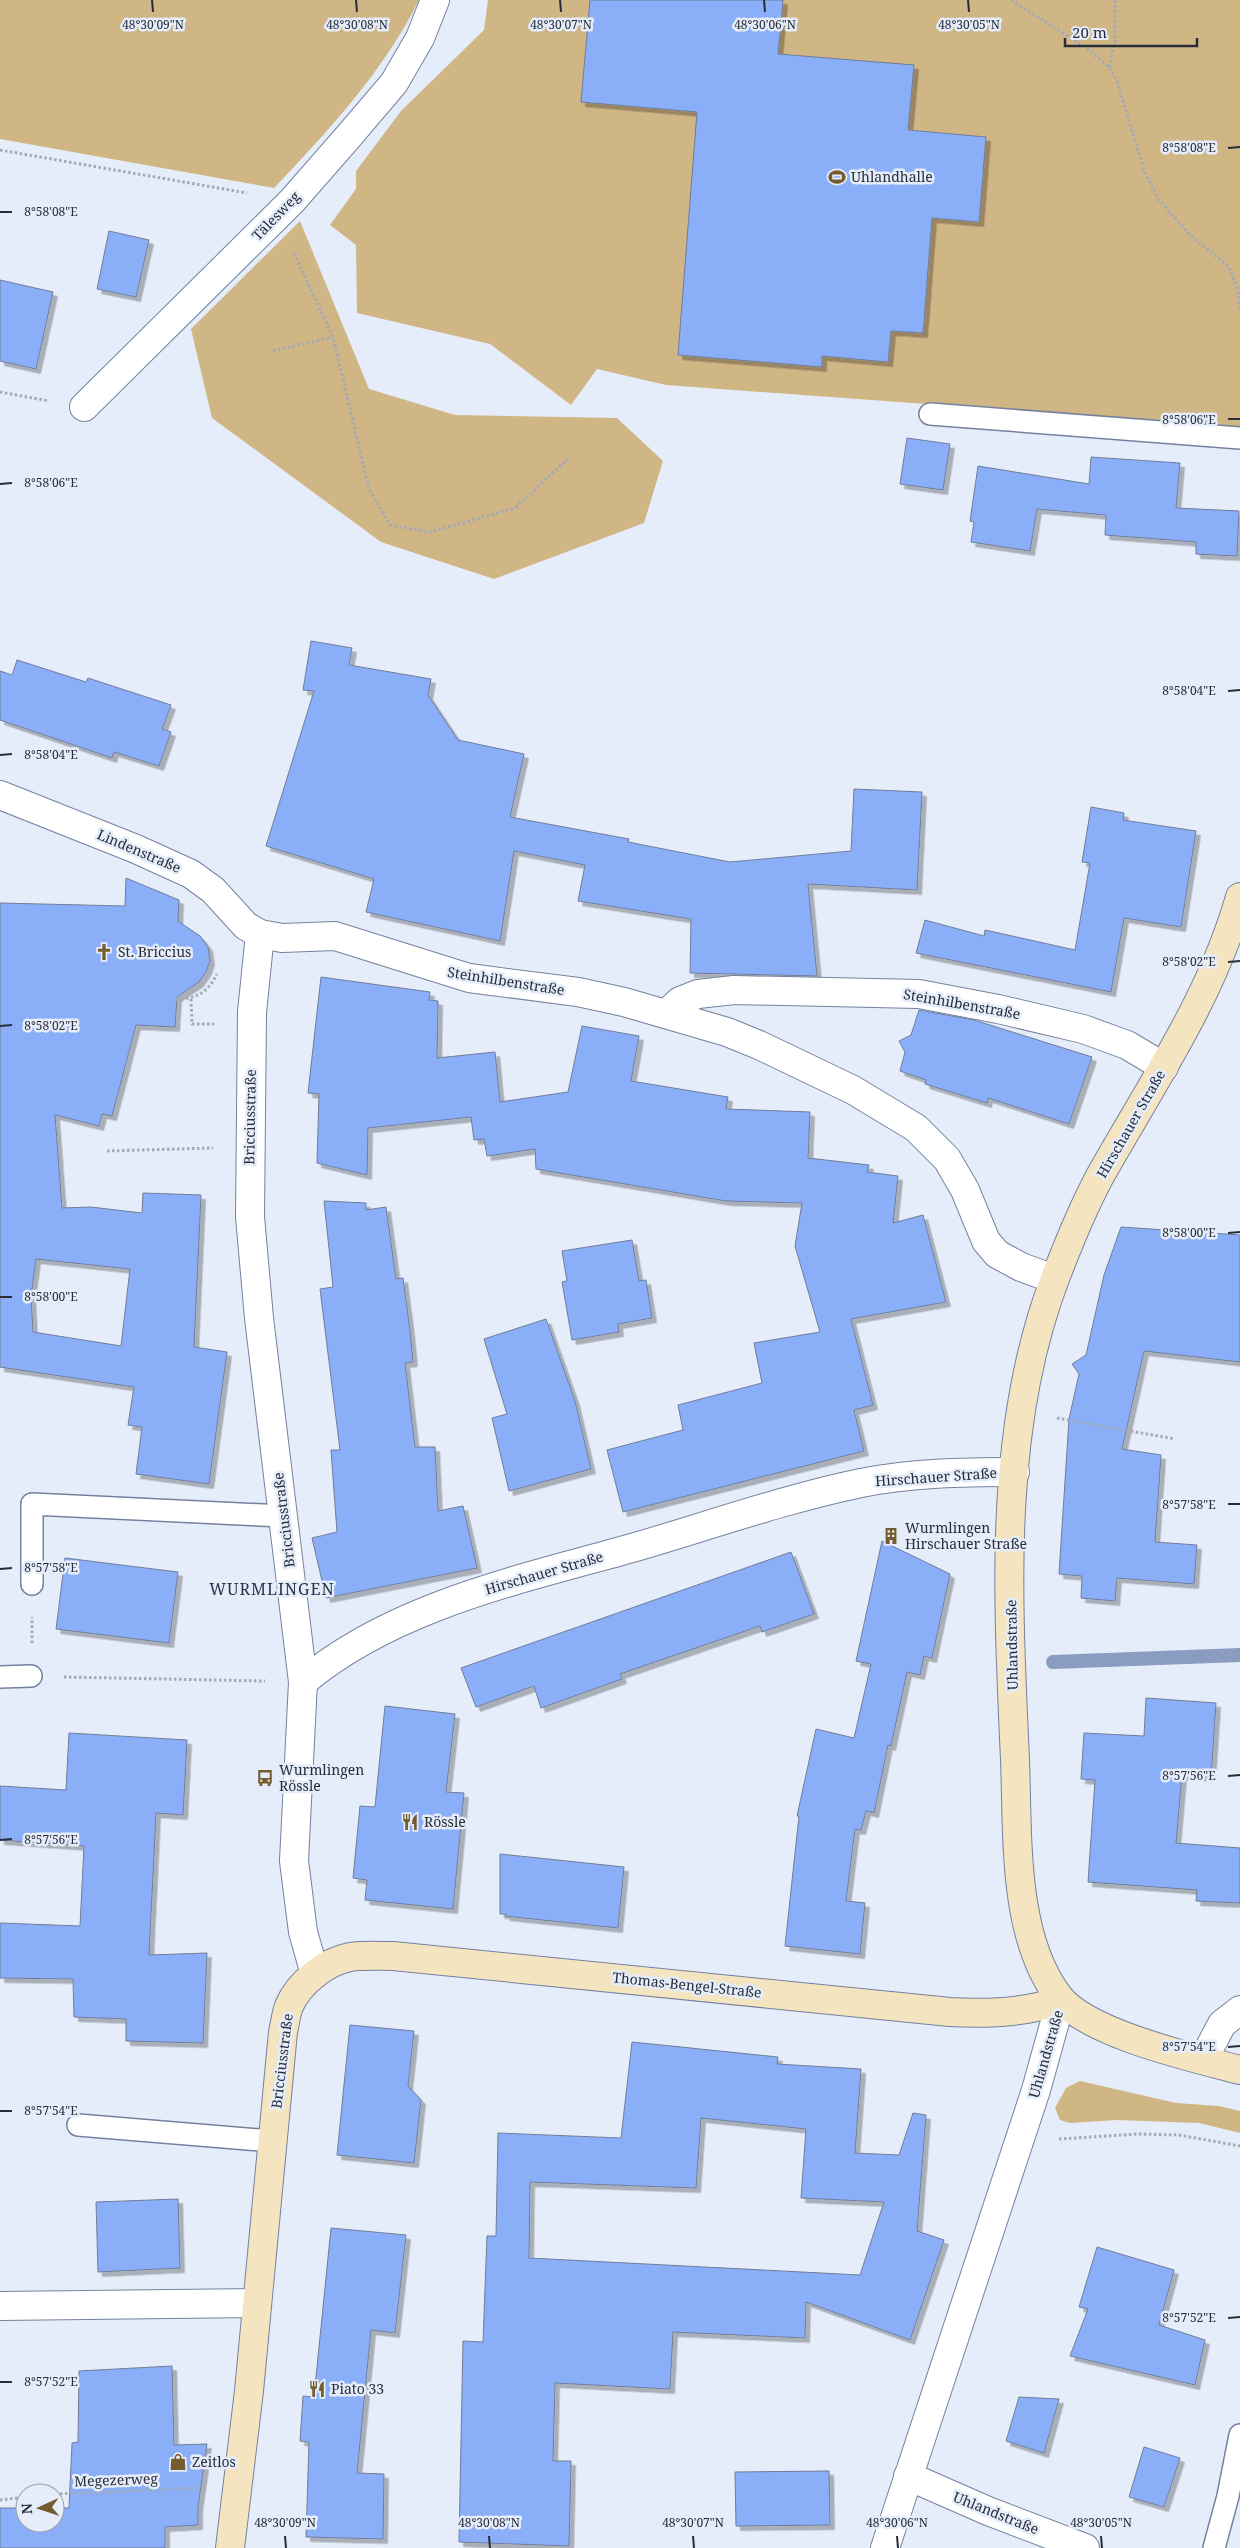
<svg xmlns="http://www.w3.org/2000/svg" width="1240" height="2548" font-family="'Noto Serif',serif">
<defs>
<filter id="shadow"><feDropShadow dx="4.5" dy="4.5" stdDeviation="0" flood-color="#0004"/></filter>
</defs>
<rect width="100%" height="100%" fill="#e6edfa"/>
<g fill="#d0b585">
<path d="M0,0h419c-35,71 -91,131 -145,188l-274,-49z"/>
<path d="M488,0h752v427l-574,-42 -69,-16 -26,36 -81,-61 -133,-31 -1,-68 -26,-20 26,-36v-18l45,-60 83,-81z"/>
<path d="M300,221l69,168 86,26 162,3 46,43 -19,62 -150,56 -113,-37 -169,-124 -21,-89z"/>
<path d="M1080,2081l96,22 43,3 21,5v22l-41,-10 -82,-3 -47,3 -10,-3 -5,-12 11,-20z"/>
</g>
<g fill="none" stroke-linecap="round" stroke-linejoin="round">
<path stroke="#8a9cc0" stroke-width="14" d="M1053,1662l187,-7"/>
</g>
<g fill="#8aaef8" stroke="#6f7d99" fill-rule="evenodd" filter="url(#shadow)">
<path d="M590,0h193l-5,54 136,11 -6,65 78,7 -7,85 -47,-4 -9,115 -32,-2 -3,31 -66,-6v11l-144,-12 19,-243 -116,-10z"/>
<path d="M109,231l40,9 -13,57 -39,-8z"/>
<path d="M0,280l53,12 -17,77 -36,-8z"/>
<path d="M907,438l43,6 -7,46 -43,-6z"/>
<path d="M1091,457l89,6 -4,45 63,3 -2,45 -41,-2v-12l-91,-7 1,-20 -69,-6 -7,42 -59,-9 3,-20 -4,-1 8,-55 111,18z"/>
<path d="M311,641l41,7 -3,17 82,14 -3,16 30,45 66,14 -14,63 119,22 -1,3 102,20 121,-11 3,-62 68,3 -5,98 -109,-6 9,92 -127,-3 1,-54 -113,-18 7,-36 -71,-14 -14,90 -134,-29 8,-33 -108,-33 48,-155 -11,-1z"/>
<path d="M17,660l69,22 2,-4 83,27 -9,24 9,3 -12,34 -45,-14 -2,6 -112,-38v-49l12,4z"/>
<path d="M1091,807l33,6 -1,7 73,11 -15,96 -57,-9 -13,74 -195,-39 9,-33 59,16 1,-6 90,20 15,-87 -8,-1z"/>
<path d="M126,878l53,22 -1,21 22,15 8,11 2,14 -4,11 -7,10 -22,15 -2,30 -39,-2 -24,91 -10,-2 -3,12 -44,-11 7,93 29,-1 51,6 1,-20 58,2 -7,152 33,5 -18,132 -73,-10 6,-47 -14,-2 6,-38 -134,-20v-464l125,3zM36,1259l94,10 -9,77 -88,-14 -2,-36z"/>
<path d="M321,977l109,15 -1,8 9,1 -1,57 58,-6 5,50 68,-10 14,-66 57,10 -8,45 97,16 -2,12 84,3 -2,46 61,7 -2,7 31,4 -5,47 30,-8 23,87 -95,17 22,86 -19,5 10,41 -241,61 -16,-62 76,-20 -5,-25 84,-22 -8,-40 66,-11 -25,-86 7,-43 -76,-2 -190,-32 -1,-20 -48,7 -3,-17 -10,1 -3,-23 -103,11 -1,47 -50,-12 2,-69 -11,-1z"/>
<path d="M919,1010l55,10 118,37 -23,67 -81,-26 -1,5 -62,-19 1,-4 -26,-9 5,-19 -6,-11 12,-6z"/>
<path d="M324,1201l42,2v7l20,-3 10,72 7,-1 7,53 3,31 -8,1 10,84h20l3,64 25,-5 14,62 -151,30 -14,-60 25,-6 -6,-82h9l-20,-161 13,-2z"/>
<path d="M1121,1227l119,8v127l-96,-11 -22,98 39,6 -6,87 42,3 -3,39 -77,-6 -2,23 -34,-3 1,-22 -23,-2 10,-155 10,-45 -7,-10 14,-9 18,-80z"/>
<path d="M632,1240l7,41 7,-1 6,38 -34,6 1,8 -47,8 -10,-58 5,-1 -5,-30z"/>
<path d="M546,1319l29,82 16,68 -82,22 -17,-73 15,-4 -23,-75z"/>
<path d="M882,1541l68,33 -18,84 -8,-2 -4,19 -13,-3 -16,74 -3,-1 -14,68 -8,-2 -5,19 -6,-1 -9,72 19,2 -5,51 -75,-8 14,-130h-2l19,-87 38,9 17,-74 -15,-3z"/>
<path d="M791,1552l23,62 -52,18 -2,-6 -140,48 2,5 -81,29 -7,-22 -58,21 -15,-39z"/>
<path d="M65,1558l113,14 -9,71 -113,-14z"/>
<path d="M1146,1698l70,5 -5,74 -29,-2 -6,68 64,5v55l-44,-2 1,-11 -109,-8 7,-102 -14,-1 3,-46 60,3z"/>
<path d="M385,1706l70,8 -9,78 18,1 -11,116 -88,-9 2,-20 -14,-2 7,-72 15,1z"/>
<path d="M69,1733l118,7 -4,75 -27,-2 -7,142 58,-2 -4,90 -77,-2v-22l-52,-2 -1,-38 -73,-1v-55l80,3 4,-80 -84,-6v-54l66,4z"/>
<path d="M500,1854l124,13 -6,61 -113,-12 1,-2h-6z"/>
<path d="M350,2025l64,6 -6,55 13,14 -7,63 -77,-8z"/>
<path d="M632,2042l146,15 -1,7 84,5 -6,84 44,2 14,-42 13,2 -9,116 27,9 -34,100 -104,-38 -1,36 -132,-6 -3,57 -115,-6 -2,78h18l-2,85 -110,-4 4,-201 20,1 4,-106h9l2,-103 123,5zM701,2118l105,11 -5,69 83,4 -24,73 -331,-17 1,-76 166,6z"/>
<path d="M178,2199l2,69 -82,4 -2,-70z"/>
<path d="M331,2228l75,7 -11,98 -24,-3 -14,143 27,1 -1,65 -77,-2 3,-95 -9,-1 3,-45 11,1z"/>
<path d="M1097,2247l77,23 -15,55 46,15 -10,45 -125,-29 18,-47 -9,-2z"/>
<path d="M172,2366l2,79 33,-1 -9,63v18l-33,2v21h-165v-40h25v15h30v-15h14l3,-65 6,-1 1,-71z"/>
<path d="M1019,2397l40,2 -15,54 -38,-12z"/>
<path d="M1144,2447l36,11 -16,49 -35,-10z"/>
<path d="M829,2471l1,54 -94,1 -1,-54z"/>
</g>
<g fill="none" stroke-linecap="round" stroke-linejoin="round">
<g stroke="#74829f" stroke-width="24">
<g id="service">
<path d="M930,414l310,24"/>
<path d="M32,1584v-80l251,12"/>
<path d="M0,1677l31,-1"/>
<path d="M78,2125l194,16"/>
<path d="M1214,2548l14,-52 12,-61"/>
</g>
</g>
<g stroke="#74829f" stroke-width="30">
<g id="minor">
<path d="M84,407l208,-206 56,-64 46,-54 26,-45 15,-38"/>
<path d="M0,795l136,54 55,25 22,16 33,36 14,8 22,4 53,-2 134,42 109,14 46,10 103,30 32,13 94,45 63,38 31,31 18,31 21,51 11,13 24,13 33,12"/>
<path d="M260,934l-8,78 -2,205 9,101 44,364 -9,179 9,71 12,42"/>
<path d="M666,1014l14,-13 18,-7 36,-4 185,4 79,15 85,20 44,16 37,22"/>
<path d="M303,1682c90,-76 219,-103 329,-134 76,-22 152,-49 229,-65 49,-10 103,-11 154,-11"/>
<path d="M1203,2060l19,-36 18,-14"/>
<path d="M0,2306l257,-3"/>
<path d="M908,2476l80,35 97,37"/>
<path d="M885,2548l151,-458 25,-90"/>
</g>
</g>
<g stroke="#74829f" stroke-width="30">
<g id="secondary">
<path d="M1240,897c-29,102 -89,188 -140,279 -17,32 -31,66 -44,100 -59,152 -48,324 -41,484 3,74 -3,176 44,237 29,37 135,61 181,73"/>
<path d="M230,2548l19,-157 34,-359c2,-8 3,-18 6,-26 10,-23 36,-44 61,-49 14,-2 29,-1 43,-1l557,56c36,2 77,1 111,-12"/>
</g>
</g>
<g stroke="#a3aab6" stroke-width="3" stroke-dasharray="2.5 2.5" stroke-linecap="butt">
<path d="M1011,0l74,47 24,20 8,14 27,89 14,29 32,36 39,32 9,23 2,19"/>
<path d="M1109,67l6,-24v-43"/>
<path d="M0,150l247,43"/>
<path d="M294,253l39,84 36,152 21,36 40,7 85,-24 55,-51"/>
<path d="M273,351l60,-14"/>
<path d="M0,392l49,9"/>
<path d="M176,999c21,0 32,-7 41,-25"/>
<path d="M191,999l1,25h22"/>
<path d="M107,1151l106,-3"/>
<path d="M1057,1418l118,21"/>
<path d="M32,1643v-26"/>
<path d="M64,1677l201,4"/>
<path d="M1059,2139l79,-5 41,1 61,11"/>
<path d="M55,2494l144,-6"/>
<path d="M0,2500l25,-3"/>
</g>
<use href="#service" stroke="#fff" stroke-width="21"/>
<use href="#minor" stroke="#fff" stroke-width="28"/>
<use href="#secondary" stroke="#f4e4bf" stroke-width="28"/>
</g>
<path fill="none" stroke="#272d39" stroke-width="2" d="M152,0l1,12M356,0l1,12M560,0l1,12M764,0l1,12M968,0l1,12M1228,148l12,-1M0,212h12M1228,419h12M0,484l12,-1M1228,691l12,-1M0,755l12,-1M1228,962l12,-1M0,1026l12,-1M1228,1233l12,-1M0,1297h12M1228,1504h12M0,1569l12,-1M1228,1776l12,-1M0,1840l12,-1M1228,2047l12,-1M0,2111h12M1228,2318l12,-1M0,2382h12M285,2536l1,12M489,2536l1,12M693,2536l1,12M897,2536l1,12M1101,2536l1,12"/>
<defs>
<g id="stadium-bare" transform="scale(1.35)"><path d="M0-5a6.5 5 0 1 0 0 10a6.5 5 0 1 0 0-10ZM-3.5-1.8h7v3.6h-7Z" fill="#745c2d" stroke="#e6edfa" stroke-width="2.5" paint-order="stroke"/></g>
<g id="church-bare" transform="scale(1.35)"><path d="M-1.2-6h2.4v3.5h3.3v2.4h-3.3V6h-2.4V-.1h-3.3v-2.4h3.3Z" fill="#745c2d" stroke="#e6edfa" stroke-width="2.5" paint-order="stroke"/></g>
<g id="building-bare" transform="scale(1.35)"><path d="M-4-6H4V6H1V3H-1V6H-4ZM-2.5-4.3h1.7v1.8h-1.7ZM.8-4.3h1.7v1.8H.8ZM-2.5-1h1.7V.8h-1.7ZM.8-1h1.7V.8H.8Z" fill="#745c2d" stroke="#e6edfa" stroke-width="2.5" paint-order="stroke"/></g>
<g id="bus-bare" transform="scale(1.35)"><path d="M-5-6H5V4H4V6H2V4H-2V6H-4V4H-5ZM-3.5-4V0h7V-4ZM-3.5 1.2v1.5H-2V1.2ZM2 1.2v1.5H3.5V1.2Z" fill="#745c2d" stroke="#e6edfa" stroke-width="2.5" paint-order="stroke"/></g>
<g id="restaurant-bare" transform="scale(1.35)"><path d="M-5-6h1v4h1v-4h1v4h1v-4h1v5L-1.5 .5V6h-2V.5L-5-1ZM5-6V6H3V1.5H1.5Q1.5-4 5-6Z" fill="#745c2d" stroke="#e6edfa" stroke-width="2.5" paint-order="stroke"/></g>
<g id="shop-bare" transform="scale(1.35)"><path d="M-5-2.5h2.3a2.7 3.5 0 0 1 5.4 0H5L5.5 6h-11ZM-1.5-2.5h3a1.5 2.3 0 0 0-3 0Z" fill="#745c2d" stroke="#e6edfa" stroke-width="2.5" paint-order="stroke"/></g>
</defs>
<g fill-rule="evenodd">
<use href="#stadium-bare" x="837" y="177"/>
<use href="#church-bare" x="104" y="952"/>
<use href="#building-bare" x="891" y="1536"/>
<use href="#bus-bare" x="265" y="1778"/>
<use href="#restaurant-bare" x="410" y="1822"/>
<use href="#restaurant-bare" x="317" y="2389"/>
<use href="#shop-bare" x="178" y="2462"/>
</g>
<g text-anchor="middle" stroke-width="5" stroke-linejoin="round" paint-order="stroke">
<g font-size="14" fill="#272d39" stroke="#e6edfa" text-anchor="start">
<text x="851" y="182">Uhlandhalle</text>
<text x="118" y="957">St. Briccius</text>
<text x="905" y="1533">Wurmlingen<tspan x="905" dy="16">Hirschauer Straße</tspan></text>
<text x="279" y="1775">Wurmlingen<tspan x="279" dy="16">Rössle</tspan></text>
<text x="424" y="1827">Rössle</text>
<text x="331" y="2394">Piato 33</text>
<text x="192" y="2467">Zeitlos</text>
</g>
<g font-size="14" fill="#272d39" stroke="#e6edfa">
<text transform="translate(276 216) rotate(-46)" y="5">Tälesweg</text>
<text transform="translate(139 851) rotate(23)" y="5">Lindenstraße</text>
<text transform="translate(506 981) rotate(9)" y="5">Steinhilbenstraße</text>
<text transform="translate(962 1004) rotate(10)" y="5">Steinhilbenstraße</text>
<text transform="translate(250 1117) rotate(-89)" y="5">Bricciusstraße</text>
<text transform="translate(1131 1124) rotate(-60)" y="5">Hirschauer Straße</text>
<text transform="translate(936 1477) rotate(-4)" y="5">Hirschauer Straße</text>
<text transform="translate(284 1520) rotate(-97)" y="5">Bricciusstraße</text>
<text transform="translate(544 1573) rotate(-16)" y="5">Hirschauer Straße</text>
<text transform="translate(1012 1645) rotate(-91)" y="5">Uhlandstraße</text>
<text transform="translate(687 1985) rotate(6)" y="5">Thomas-Bengel-Straße</text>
<text transform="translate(1046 2054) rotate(-74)" y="5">Uhlandstraße</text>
<text transform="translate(282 2061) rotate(-83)" y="5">Bricciusstraße</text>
<text transform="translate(116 2480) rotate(-2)" y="5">Megezerweg</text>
<text transform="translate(996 2513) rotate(22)" y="5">Uhlandstraße</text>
</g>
<g font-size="16" letter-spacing="1" fill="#28344c" stroke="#e6edfa">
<text x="272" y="1595">WURMLINGEN</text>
</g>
</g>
<g font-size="12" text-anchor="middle" fill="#272d39" stroke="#e6edfa" stroke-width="5" stroke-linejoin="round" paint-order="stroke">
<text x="153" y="29">48°30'09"N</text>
<text x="357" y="29">48°30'08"N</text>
<text x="561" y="29">48°30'07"N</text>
<text x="765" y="29">48°30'06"N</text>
<text x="969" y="29">48°30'05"N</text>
<text x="1189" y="152">8°58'08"E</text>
<text x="51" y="216">8°58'08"E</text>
<text x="1189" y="424">8°58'06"E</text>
<text x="51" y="487">8°58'06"E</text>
<text x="1189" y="695">8°58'04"E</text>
<text x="51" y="759">8°58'04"E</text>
<text x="1189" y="966">8°58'02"E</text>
<text x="51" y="1030">8°58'02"E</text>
<text x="1189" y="1237">8°58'00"E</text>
<text x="51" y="1301">8°58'00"E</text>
<text x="1189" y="1509">8°57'58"E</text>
<text x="51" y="1572">8°57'58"E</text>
<text x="1189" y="1780">8°57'56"E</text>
<text x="51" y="1844">8°57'56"E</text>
<text x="1189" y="2051">8°57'54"E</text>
<text x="51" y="2115">8°57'54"E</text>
<text x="1189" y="2322">8°57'52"E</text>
<text x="51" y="2386">8°57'52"E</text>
<text x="285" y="2527">48°30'09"N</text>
<text x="489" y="2527">48°30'08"N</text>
<text x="693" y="2527">48°30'07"N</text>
<text x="897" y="2527">48°30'06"N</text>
<text x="1101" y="2527">48°30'05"N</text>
</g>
<g transform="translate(40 2508) rotate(267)"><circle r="24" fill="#e6edfa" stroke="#9aa0ad"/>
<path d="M0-4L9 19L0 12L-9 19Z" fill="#745c2d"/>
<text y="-8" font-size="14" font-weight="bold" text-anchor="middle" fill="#272d39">N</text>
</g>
<path d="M1065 38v8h132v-8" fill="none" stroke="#272d39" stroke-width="2.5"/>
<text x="1072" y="38" font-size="15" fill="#272d39" stroke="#e6edfa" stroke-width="4" paint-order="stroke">20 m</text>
</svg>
